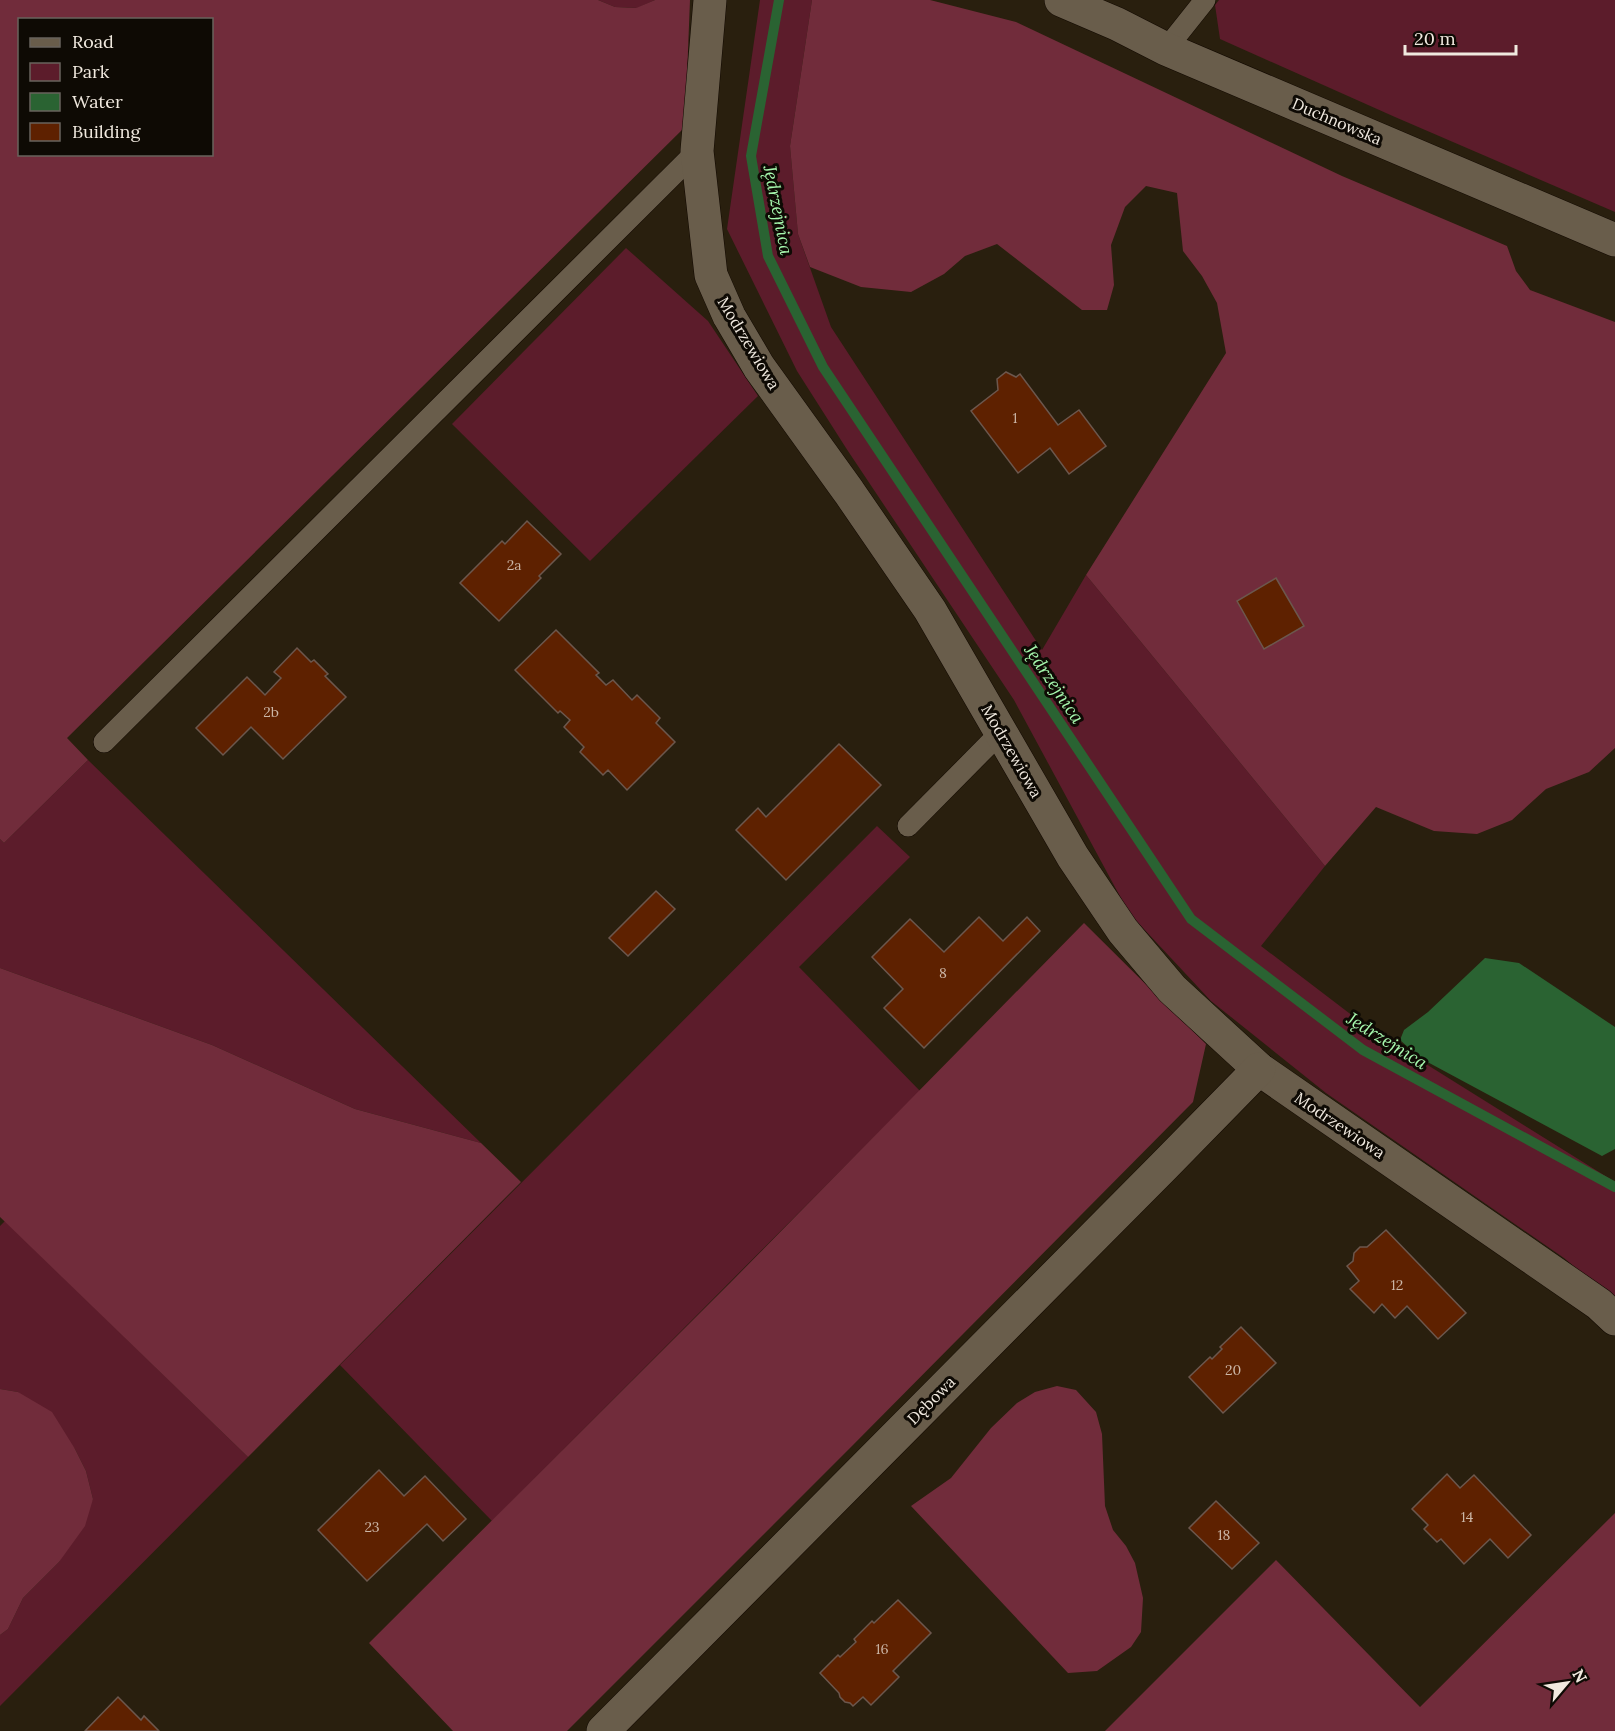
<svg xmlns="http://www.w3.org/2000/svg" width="1615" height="1731" font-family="Lora,serif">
<rect width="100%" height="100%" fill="#291f0e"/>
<g fill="#5c1c2b">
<path d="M598,0h57l-18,8 -22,-1z"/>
<path d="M760,0h52l-22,146 8,88 33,93 211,323 44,-75 239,291 -64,80 109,83 245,153v119l-51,-43 -238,-165 -115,-92 -82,-88 -115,-213 -168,-252 -49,-77 -70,-142z"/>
<path d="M1219,0h396v212l-220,-95 -175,-78 -5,-34z"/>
<path d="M626,248l82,73 50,75 -168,165 -138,-137z"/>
<path d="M88,760l393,383 -126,-34 -143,-64 -212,-77v-129l4,4z"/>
<path d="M877,826l33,31 -111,110 121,124 -428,430 -152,-156z"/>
<path d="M5,1221l243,236 -248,249v-71l8,-6 15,-31 36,-36 34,-63 -7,-28 -11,-22 -57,-57 -18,-3v-163z"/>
</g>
<g fill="#712c3b" fill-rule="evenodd">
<path d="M0,0h598l17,7 21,1 19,-8h35l-5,127 -618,611 21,22 -84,83 -4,-4zM20,20h192v134h-192z"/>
<path d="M812,0h118l86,22 326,154 165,70 9,25 14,19 85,32v426l-26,24 -43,17 -34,31 -35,14 -43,-3 -58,-24 -51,59 -239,-291 140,-222 -9,-50 -15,-27 -19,-25 -6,-58 -31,-7 -21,21 -14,38 3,40 -7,25h-25l-85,-66 -32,12 -21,18 -33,18 -50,-5 -51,-20 -12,-33 -8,-88z"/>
<path d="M1084,923l122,121 -13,58 -340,343 -286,286h-114l-84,-88 361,-360z"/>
<path d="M0,968l212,77 143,64 126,34 40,39 -273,275 -248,-240z"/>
<path d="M1057,1386l19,4 20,22 6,22 3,72 8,24 13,16 9,17 8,35 -2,34 -10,15 -34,24 -29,2 -157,-167 40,-28 40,-50 26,-25 18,-11z"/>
<path d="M0,1389l18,3 34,20 23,37 11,22 7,28 -8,27 -26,36 -36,36 -15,31 -8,6z"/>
<path d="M1615,1513v218h-510l171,-171 144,147z"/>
</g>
<path fill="#2a6332" d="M1485,958l34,5 96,64v122l-13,7 -182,-98 -20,-18 4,-10 24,-18z"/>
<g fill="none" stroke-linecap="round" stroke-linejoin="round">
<path stroke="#2a6332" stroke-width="10" d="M779,0l-28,156 17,100 55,111 368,552 172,131 252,137"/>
</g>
<g fill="#5e2100" stroke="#6c574d" stroke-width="1.5">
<path d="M1006,372l10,5 4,-3 38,51 21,-15 27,36 -37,28 -19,-26 -32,25 -47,-62 27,-21 -1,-11z"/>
<path d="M527,521l34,33 -22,22 2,2 -42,43 -39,-38 42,-42 3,3z"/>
<path d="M1276,578l28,48 -40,23 -27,-48z"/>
<path d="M556,630l43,43 -3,2 10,10 7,-5 19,20 5,-5 23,23 -4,5 19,19 -48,48 -19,-20 -5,5 -23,-23 4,-5 -20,-20 6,-7 -10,-9 -2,2 -43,-43z"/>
<path d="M297,648l14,14 3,-2 14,14 -3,2 21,21 -63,62 -32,-32 -28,28 -27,-27 51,-51 18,18 16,-17 -7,-6z"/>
<path d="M839,744l42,41 -95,95 -50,-50 22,-22 8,9z"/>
<path d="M656,891l19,18 -47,47 -19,-18z"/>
<path d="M979,917l24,24 24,-24 13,14 -116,117 -40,-40 19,-19 -31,-32 38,-38 34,33z"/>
<path d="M1386,1230l80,83 -28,26 -31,-33 -12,12 -13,-14 -8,9 -24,-24 9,-8 -12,-15 6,-5 1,-8 6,-6h7z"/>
<path d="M1241,1327l35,36 -53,50 -34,-36 21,-20 2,2 10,-10 -2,-2z"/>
<path d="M379,1470l25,26 21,-20 41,43 -23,22 -16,-17 -60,57 -49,-51z"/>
<path d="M1447,1474l13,14 14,-13 57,60 -23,23 -18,-19 -26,25 -23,-25 -4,3 -13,-13 4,-4 -16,-16z"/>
<path d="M1216,1501l43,42 -27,26 -43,-41z"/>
<path d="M898,1600l33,33 -38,38 6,6 -28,28 -8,-8 -10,9 -3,-3 -5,-1 -5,-5 -1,-4 -19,-20 18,-18 2,2 16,-15 -2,-3 18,-18 2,2z"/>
<path d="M118,1697l23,23 3,-4 15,15h-74z"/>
</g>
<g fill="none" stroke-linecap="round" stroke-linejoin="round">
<g stroke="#120900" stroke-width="22">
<g id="lane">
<path d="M1166,49l39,-49"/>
<path d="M104,742l593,-591"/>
<path d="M908,826l93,-94"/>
</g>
</g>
<g stroke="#120900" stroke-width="34">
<g id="street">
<path d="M710,0l-13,151 14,124 18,41 30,51 90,125 81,118 143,247 50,74 49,58 87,80 340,235 16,15"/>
<path d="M603,1731l560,-564 96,-98"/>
</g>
</g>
<g stroke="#120900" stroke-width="34">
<path id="secondary" d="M1061,0l56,24 49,25 449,191"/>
</g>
<use href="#lane" stroke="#695d4b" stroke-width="21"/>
<use href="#street" stroke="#695d4b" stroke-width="33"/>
<use href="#secondary" stroke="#695d4b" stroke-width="33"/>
</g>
<g text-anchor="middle" stroke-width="6" stroke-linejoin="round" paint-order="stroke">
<g font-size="14" fill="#ccb7a7">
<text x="1015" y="423">1</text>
<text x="514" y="570">2a</text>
<text x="271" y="717">2b</text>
<text x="943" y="978">8</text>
<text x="1397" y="1290">12</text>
<text x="1233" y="1375">20</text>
<text x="1467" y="1522">14</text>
<text x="372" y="1532">23</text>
<text x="1224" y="1540">18</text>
<text x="882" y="1654">16</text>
</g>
<g font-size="16" fill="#f0e9df" stroke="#0e0a04">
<text transform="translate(1337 121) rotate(23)" y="6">Duchnowska</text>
<text transform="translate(749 343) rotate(59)" y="6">Modrzewiowa</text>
<text transform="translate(1012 751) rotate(60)" y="6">Modrzewiowa</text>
<text transform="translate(1340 1125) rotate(34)" y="6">Modrzewiowa</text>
<text transform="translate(931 1400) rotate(-45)" y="6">Dębowa</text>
</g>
<g font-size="18" font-style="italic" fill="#a6f7ad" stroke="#0e0a04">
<text transform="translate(778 210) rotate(79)" y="6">Jędrzejnica</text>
<text transform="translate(1054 684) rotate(56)" y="6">Jędrzejnica</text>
<text transform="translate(1387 1041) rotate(32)" y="6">Jędrzejnica</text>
</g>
</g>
<rect x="18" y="18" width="195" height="138" fill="#0e0a04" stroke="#68635c" stroke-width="1.5"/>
<rect x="30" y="38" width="30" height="9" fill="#695d4b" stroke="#68635c" stroke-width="1.5"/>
<text x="72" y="48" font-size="18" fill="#f0e9df">Road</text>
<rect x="30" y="63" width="30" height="18" fill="#5c1c2b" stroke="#68635c" stroke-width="1.5"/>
<text x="72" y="78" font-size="18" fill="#f0e9df">Park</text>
<rect x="30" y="93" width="30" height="18" fill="#2a6332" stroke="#68635c" stroke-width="1.5"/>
<text x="72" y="108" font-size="18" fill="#f0e9df">Water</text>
<rect x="30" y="123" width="30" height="18" fill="#5e2100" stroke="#68635c" stroke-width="1.5"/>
<text x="72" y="138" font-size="18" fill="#f0e9df">Building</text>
<g transform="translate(1567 1683) rotate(61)" stroke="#0e0a04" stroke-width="4.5" paint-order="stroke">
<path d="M0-4.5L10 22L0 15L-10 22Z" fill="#f0e9df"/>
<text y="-9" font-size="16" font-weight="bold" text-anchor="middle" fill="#f0e9df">N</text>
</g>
<path d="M1405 45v9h111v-9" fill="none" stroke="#f0e9df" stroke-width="3"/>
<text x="1414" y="45" font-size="18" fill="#f0e9df" stroke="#0e0a04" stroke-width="4.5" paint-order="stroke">20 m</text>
</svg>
